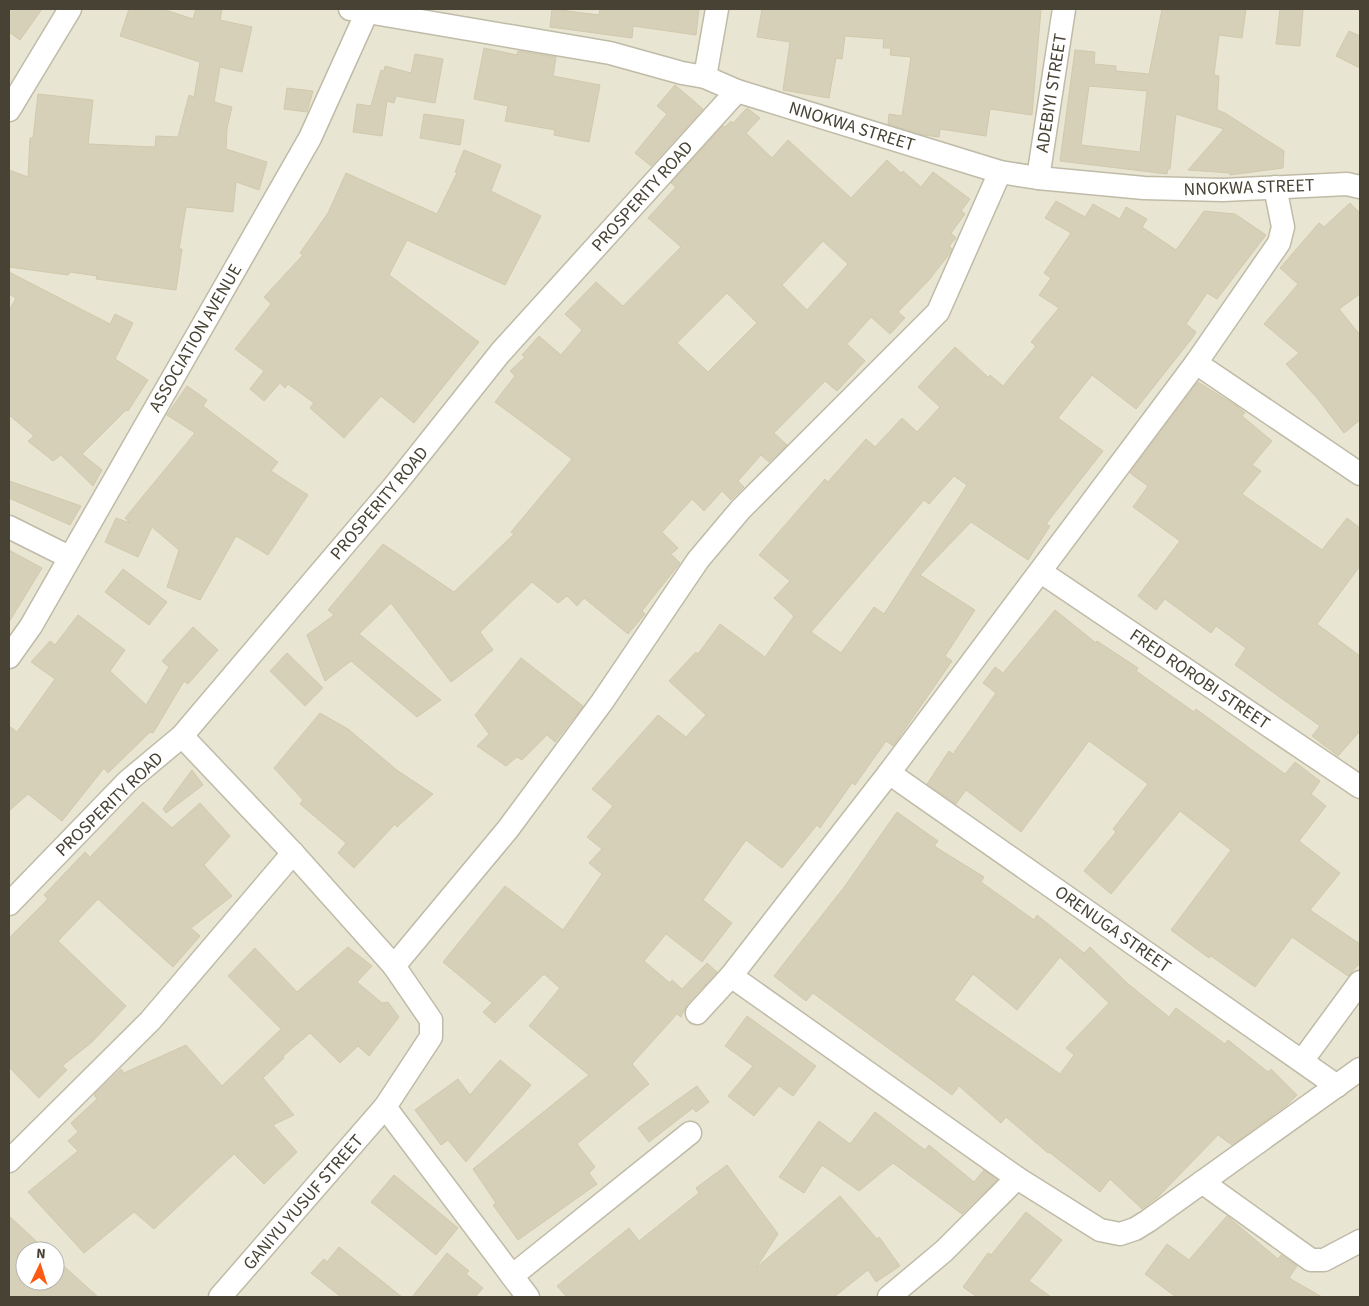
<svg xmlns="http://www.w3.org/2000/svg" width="1369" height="1306" font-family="'Source Sans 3',sans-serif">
<rect width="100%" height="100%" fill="#f4f2e5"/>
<path fill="#e8e5d3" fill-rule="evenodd" d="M9,9h1351v1288h-1351zM25,1251h30v30h-30z"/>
<g fill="#d6d0b9" stroke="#d2c9ac" fill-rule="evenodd">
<path d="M9,9h33l-22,31 -11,-8z"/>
<path d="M129,9h33l31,10 3,-10h26l-2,11 32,7 -10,45 -22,-5 -6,35 18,5 -5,21 -1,21 41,13 -8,28 -23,-8 -3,30 -47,-5 -7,42h3l-6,41 -80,-11 1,-3 -27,-4 -2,3 -59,-8v-97l19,7 2,-39h3l5,-44 55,6 -5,44 67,3 1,-11 22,1 11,-42 5,2 6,-35 -80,-26z"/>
<path d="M552,9l47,6 1,-6h99l-3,26 -63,-9 -1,12 -82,-11z"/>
<path d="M762,9h279l-9,106 -42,-6 -4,27 -46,-7 -1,8 -15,-2 -36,-11 1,-10 13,2 9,-59 -21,-2 1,-7h-8l1,-9 -39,-3 -3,23 -6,-1 -7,40 -46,-8 7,-48 -33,-5z"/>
<path d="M1162,9h84l-4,29 -23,-3 -5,40 5,1 -2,34 8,3 59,38 -1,17 -53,7v-2l-42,-3 36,-41 -48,-15 -6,55h-2l-1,5 -107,-13 15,-111 20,2 -1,12 22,2v5l33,3zM1089,86l58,5 -7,61 -59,-7z"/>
<path d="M1280,9h23l-3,37 -24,-2z"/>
<path d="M1349,31l11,5v32l-24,-12z"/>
<path d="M484,48l33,7 1,-4 38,6 -3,19 47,9 -11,57 -35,-7 1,-5 -50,-9 3,-15 -34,-7z"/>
<path d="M415,54l28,5 -8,44 -39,-7 -2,7 -7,-2 -5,35 -29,-4 4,-28 14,2 10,-36 3,1 1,-5 26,7z"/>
<path d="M675,85l28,24 -52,57 -16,-13 32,-39 -10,-8z"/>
<path d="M287,88l26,3 -6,21 -23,-3z"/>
<path d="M747,108l13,10 -14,15 26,25 16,-18 63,58 36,-38 14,13 2,-2 18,16 12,-15 37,27 -9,12 4,3 -14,19 5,5 -7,8 3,3 -2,4 -21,27 -31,32 7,6 -15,16 -19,-17 -24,27 18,17 -28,30 -12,-10 -51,52 13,12 -18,17 -8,-7 -23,26 6,6 -13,13 -9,-9 -18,20 -12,-12 -30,33 16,16 -7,6 9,9 -38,48 3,3 -17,20 -44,-36 -7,8 -10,-10 -9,7 -26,-21 -52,50 13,18 -42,32 -60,-79 -32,31 82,66 -24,17 -66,-56 -26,20 -18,-46 27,-20 -6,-5 55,-66 71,48 60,-58 -3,-2 61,-73 -77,-57 20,-26 -5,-5 15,-14 -3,-2 17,-19 22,19 21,-25 -17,-16 31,-32 27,24 58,-59 -33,-29 28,-31 -5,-4 52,-57 2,1 6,-6 2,2zM823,241l25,23 -41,46 -25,-25zM727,293l30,30 -49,49 -31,-29z"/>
<path d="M424,114l40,6 -4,25 -40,-7z"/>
<path d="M464,150l37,15 -10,26 50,25 -36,69 -98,-45 -18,35 90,67 -65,81 -33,-27 -37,42 -34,-30 4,-5 -26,-19 -3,4 -5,-5 -16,18 -14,-12 14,-18 -29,-22 36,-45 -7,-7 39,-42 -3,-2 28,-40 18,-40 91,41 20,-41 -2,-1z"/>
<path d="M1056,201l29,16 8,-13 27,15 6,-12 21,12 -5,8 34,23 28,-39 31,3 31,21 -49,64 -10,-6 -21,31 10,8 -3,5 -57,72 -44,-34 -34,43 45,33 -57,73 4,2 -22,34 -57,-38 -51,53 55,35 -30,46 7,5 -59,85 -7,-5 -31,44 -3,-2 -32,45 -3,-3 -35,43 -36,-28 -43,60 29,23 -30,39 -36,-28 -22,27 26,22 2,-3 10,9 25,-26 10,9 -30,32 -6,13 -4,-3 -45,50 17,20 -72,60 18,23 -6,6 8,11 -79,56 -25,-35 3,-2 -23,-34 116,-94 -60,-49 31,-38 -16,-14 -49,49 -12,-11 9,-9 -49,-41 62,-76 58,44 39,-56 -13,-11 13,-14 -15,-12 26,-31 -21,-17 66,-74 28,22 20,-22 -37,-34 27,-29 2,2 22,-30 45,33 29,-41 -20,-18 16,-17 -31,-26 66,-76 3,3 38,-43 9,8 27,-29 15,14 23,-25 -22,-20 37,-40 33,30 2,-2 13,11 33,-40 -5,-4 28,-34 -20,-13 12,-17 -7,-5 27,-40 -26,-15zM954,476l13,9 -83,129 -10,-7 -33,46 -30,-21 113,-132 5,4z"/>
<path d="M1350,203l10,10v81l-21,15 21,26v85l-16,13 -27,-35 -31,-34 13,-11 -35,-29 34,-40 -18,-16 39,-45 5,4z"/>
<path d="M9,272l101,52 5,-10 18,9 -18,36 33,21 -20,31 -2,-1 -44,44 20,16 -9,16 -32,-31 -8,6 -25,-20 6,-5 -25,-21v-104l7,-13 -7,-4z"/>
<path d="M1198,382l40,25 7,6 -3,3 30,25 -20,24 9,6 -19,23 80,56 25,-32 13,10v38l-43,58 43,32v75l-22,25 -26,-20 8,-10 -85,-61 11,-17 -30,-22 -5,7 -46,-34 -9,11 -18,-14 42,-55 -47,-34 15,-21 -18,-13z"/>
<path d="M187,386l20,14 -4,6 75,56 -7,9 37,24 -40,60 -32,-19 -36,64 -33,-13 12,-37 -27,-23 -14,30 -33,-15 11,-24 14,5 -5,-5 70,-85 -28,-18z"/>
<path d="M9,481l35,12 37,13 -11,19 -61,-27z"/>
<path d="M9,550l33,18 -33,54z"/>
<path d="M123,569l44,33 -18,23 -44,-33z"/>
<path d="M1055,610l41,33 1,-2 41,27 -2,3 58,41 2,-3 89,65 10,-12 25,19 -9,13 15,12 -27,35 41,32 -30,37 50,34v19l-12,13 -56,-39 -37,50 -44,-31 -2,2 -38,-28 60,-80 -51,-39 -69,83 -27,-23 32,-39 -3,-3 35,-45 -59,-43 -68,91 -55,-42 -10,14 -29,-20 22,-33 4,3 43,-61 -13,-10 12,-16 8,6z"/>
<path d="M78,615l47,35 -15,21 36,34 23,-38 -7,-6 31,-34 25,23 -30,34 -4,-3 -31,52 -3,-1 -42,41 -4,-5 -42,53 -34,-27 -19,17v-85l8,6 38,-53 -24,-17 19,-21 5,4z"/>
<path d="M287,653l36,35 -18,18 -35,-35z"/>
<path d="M521,658l62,48 -28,36 -8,-7 -25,25 -5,-3 -11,9 -29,-20 12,-12 -14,-19z"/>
<path d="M320,713l28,16 50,42 35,23 -36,33 -2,-3 -41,44 -16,-15 8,-10 -46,-39 3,-4 -29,-32z"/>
<path d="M192,770l11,15 -37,28 -3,-4z"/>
<path d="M143,802l29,26 28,-25 30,33 -26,29 28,31 -41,32 9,8 -27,31 -75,-68 -40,42 68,65 -34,36 -30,24 5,4 -28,28 -30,-31v-129l39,-39 -4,-4 41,-43 5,5z"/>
<path d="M897,812l41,29 -4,5 50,31 -3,5 53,38 3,-5 47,38 6,-6 37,36 42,34 7,-9 49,36 3,-4 40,32 3,-3 26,26 -10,10 -55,40 -14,-10 -60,62 -16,12 -32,-30 -10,13 -51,-40 -1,1 -42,-36 -5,6 -42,-37 -7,9 -139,-102 -7,8 -32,-25 71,-90zM1060,957l49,46 -43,45 8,7 -14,19 -106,-74 19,-26 44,36z"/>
<path d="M348,947l24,19 -15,16 25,21 6,-1 11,15 -30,39 -11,-10 -18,17 -30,-30 -27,23 1,2 -21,20 31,37 -21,10 24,27 -33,32 -30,-30 -80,75 -20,-17 -50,41 -56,-61 50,-41 -10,-10 10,-9 -7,-9 26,-24 -3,-4 27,-26 3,4 62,-28 36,41 59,-57 -53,-53 27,-28 42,44z"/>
<path d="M747,1016l69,50 -23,30 -14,-10 -25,30 -26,-20 25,-30 -28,-20z"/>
<path d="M500,1060l31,25 -65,77 -18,-22 -7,5 -26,-35 43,-31 12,16z"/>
<path d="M697,1086l12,16 -13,10 -3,-4 -44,34 -11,-14z"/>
<path d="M875,1112l50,38 4,-5 45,37 10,-12 13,10 -35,34 -69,-51 -34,28 -37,-26 -18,28 -25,-16 40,-56 31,23z"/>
<path d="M727,1165l51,69 -22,34 84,-72 37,43 2,-2 21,29 -24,16 -8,-12 -34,27h-267l-10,-11 72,-58 10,13 60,-48 -3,-5z"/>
<path d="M394,1175l64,53 -22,27 -65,-53z"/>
<path d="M1026,1212l36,28 -33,41 22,16h-74l-14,-10 25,-34 3,2z"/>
<path d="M9,1216l38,35h-22v30h30v-23l43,39h-89z"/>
<path d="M1227,1216l51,43 3,-4 16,11 -8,12 33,19h-146l-31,-23 22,-30 22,16z"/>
<path d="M339,1247l63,50h-61l-30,-24 13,-14 3,3z"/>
<path d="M447,1253l22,18 -3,3 17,14 -8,9h-63z"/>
</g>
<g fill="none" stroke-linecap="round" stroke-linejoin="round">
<g stroke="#c0bba7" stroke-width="25">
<g id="street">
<path d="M350,9l260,44 72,20 23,4 32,14 263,81 38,6 106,10 79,2 124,-6 13,3"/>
<path d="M705,77l12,-68"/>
<path d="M9,110l61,-101"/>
<path d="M1038,178l26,-169"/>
<path d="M1196,363l164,111"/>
<path d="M9,527l60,30"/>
<path d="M1041,572l319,215"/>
<path d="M9,657l22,-31 279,-488 57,-126"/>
<path d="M182,736l111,117 101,113 37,54v17l-46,70 -165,190"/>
<path d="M889,773l448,313"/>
<path d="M9,904l119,-123 54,-45 16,-19 197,-232 105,-132 237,-262"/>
<path d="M394,966l114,-137 94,-127 96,-142 43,-51 197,-197 62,-140"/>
<path d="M731,976l286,202 83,52 20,4 15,-5 13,-8 212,-152"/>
<path d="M697,1013l34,-37 158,-203 307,-410 83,-120 4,-16 -8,-40"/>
<path d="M1302,1061l58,-79"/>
<path d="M385,1107l143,190"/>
<path d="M9,1161l141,-140 143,-168"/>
<path d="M1202,1182l109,78h13l36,-19"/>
<path d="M512,1276l178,-143"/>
<path d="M889,1297l55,-46 73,-73"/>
</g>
</g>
<use href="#street" stroke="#fff" stroke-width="22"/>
</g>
<g text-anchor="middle" stroke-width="4" stroke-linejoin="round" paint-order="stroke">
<g font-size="18" fill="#474234" stroke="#fff">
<text transform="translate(1051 93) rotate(-81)" y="6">ADEBIYI STREET</text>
<text transform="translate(852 126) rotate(17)" y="6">NNOKWA STREET</text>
<text transform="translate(1249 187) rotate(-2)" y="6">NNOKWA STREET</text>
<text transform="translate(642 196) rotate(-48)" y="6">PROSPERITY ROAD</text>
<text transform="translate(195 338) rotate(-60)" y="6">ASSOCIATION AVENUE</text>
<text transform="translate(379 503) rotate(-50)" y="6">PROSPERITY ROAD</text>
<text transform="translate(1200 679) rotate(34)" y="6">FRED ROROBI STREET</text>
<text transform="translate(109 804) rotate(-44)" y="6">PROSPERITY ROAD</text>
<text transform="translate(1113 929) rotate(35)" y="6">ORENUGA STREET</text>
<text transform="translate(303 1202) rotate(-49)" y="6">GANIYU YUSUF STREET</text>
</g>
</g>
<rect width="1369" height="1306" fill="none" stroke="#474234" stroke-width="20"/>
<g transform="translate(40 1266) rotate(4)"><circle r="24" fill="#ffffff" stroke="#b5b3ae"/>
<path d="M0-4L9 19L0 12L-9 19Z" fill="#ff5a11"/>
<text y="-8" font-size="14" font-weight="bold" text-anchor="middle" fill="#474234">N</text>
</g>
</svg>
